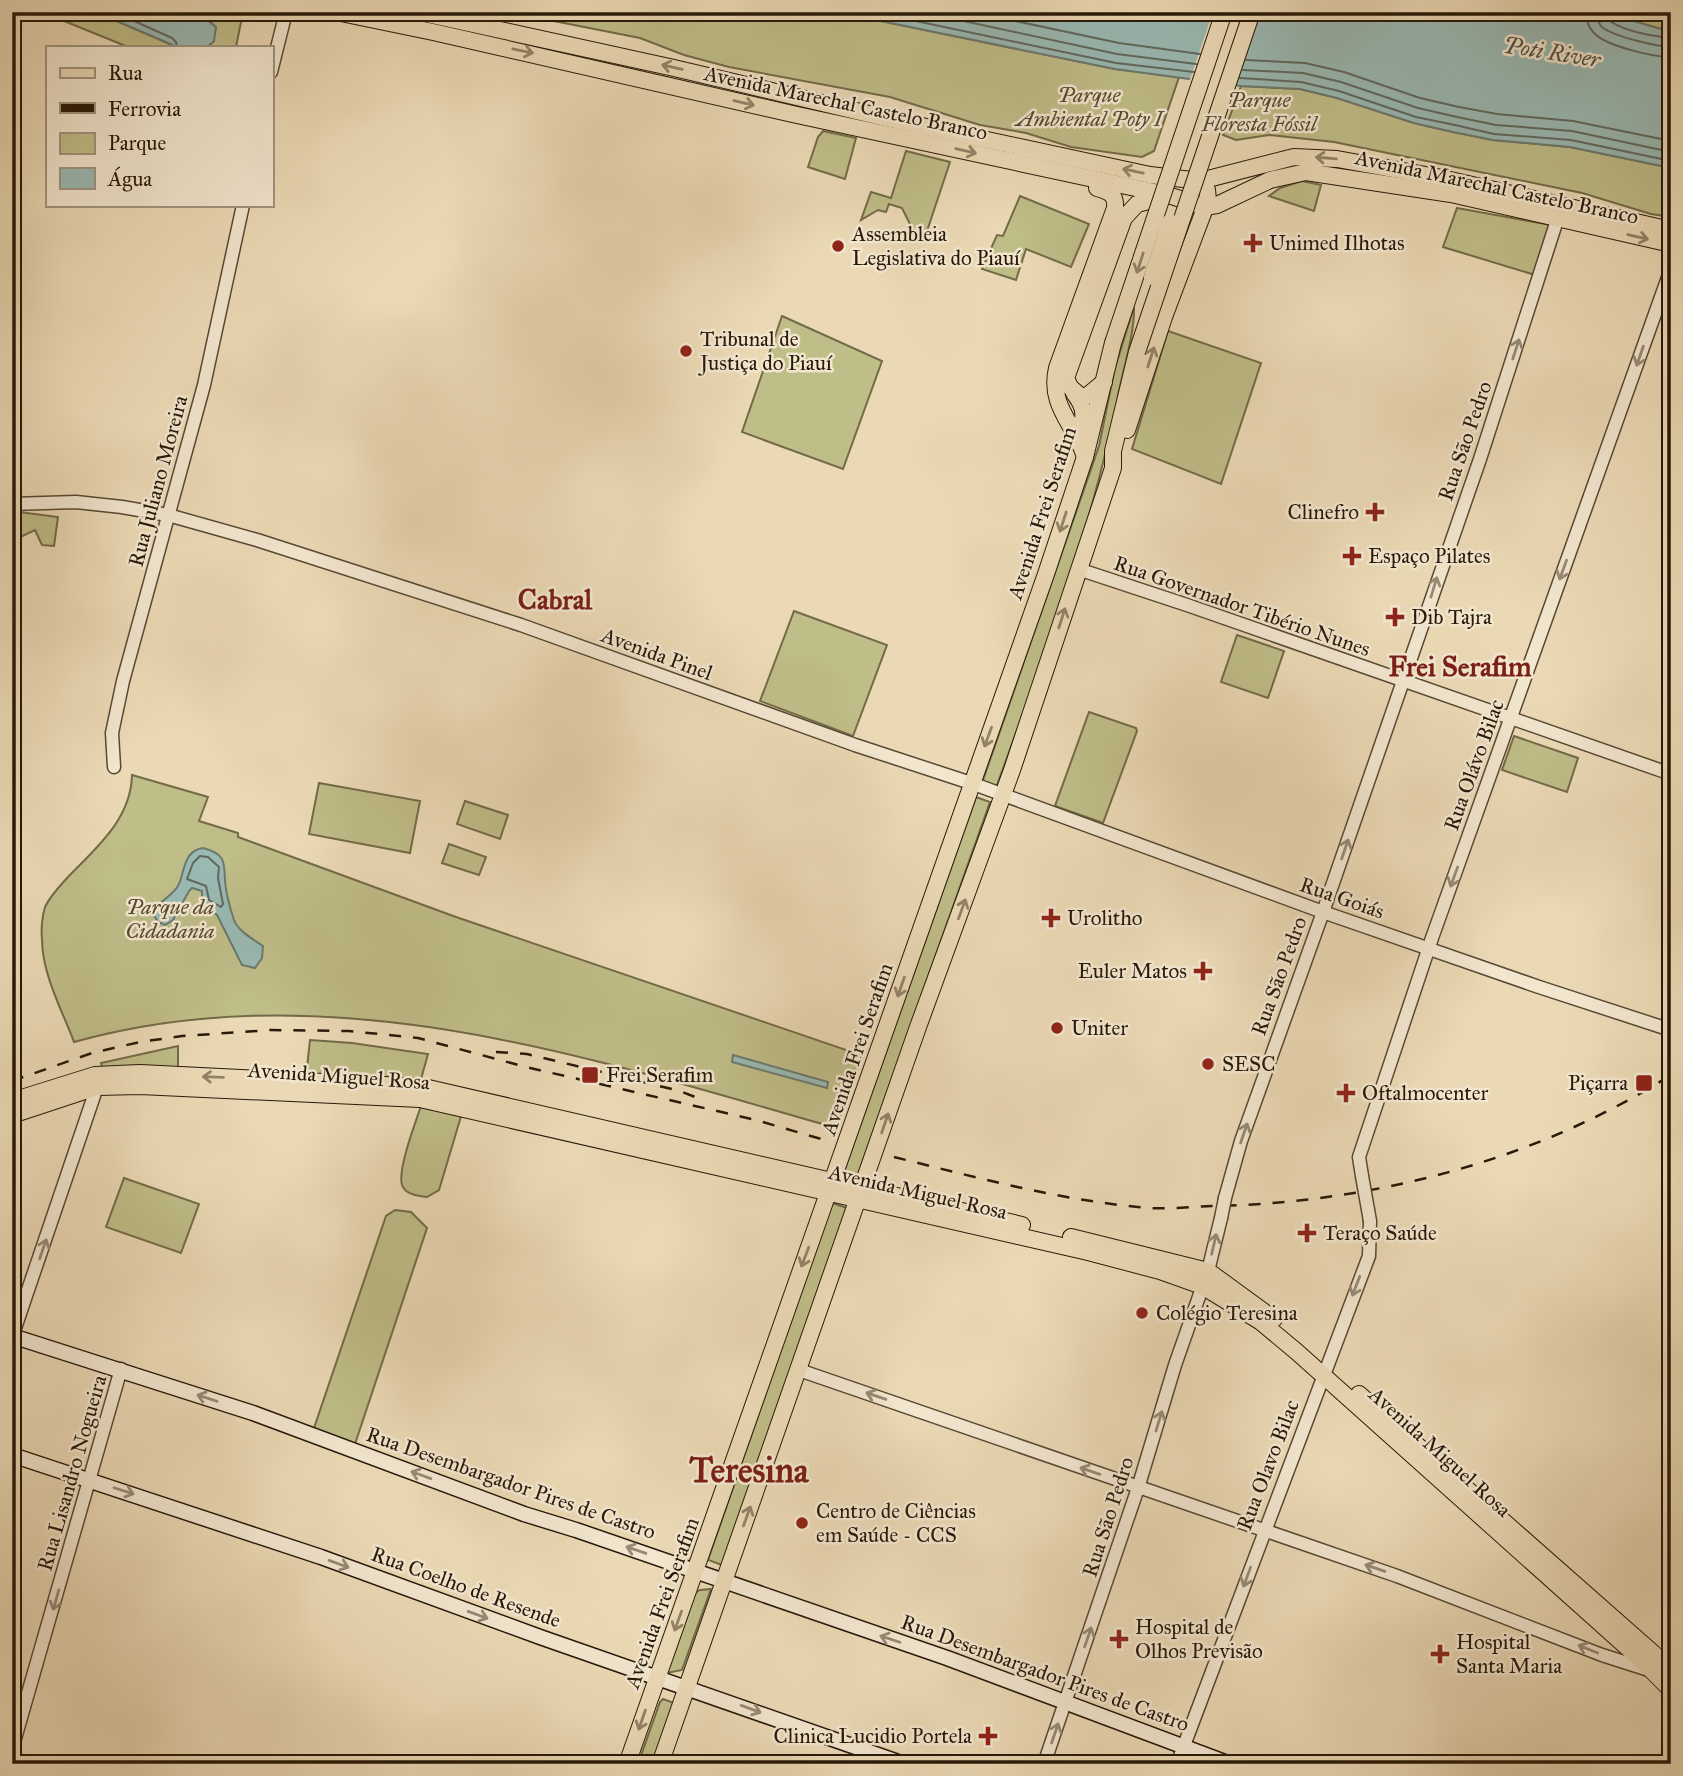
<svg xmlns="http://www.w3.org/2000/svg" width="1683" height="1776" font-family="'IM FELL Great Primer',serif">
<rect width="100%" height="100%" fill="#ebd9b5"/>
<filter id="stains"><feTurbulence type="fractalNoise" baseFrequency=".00286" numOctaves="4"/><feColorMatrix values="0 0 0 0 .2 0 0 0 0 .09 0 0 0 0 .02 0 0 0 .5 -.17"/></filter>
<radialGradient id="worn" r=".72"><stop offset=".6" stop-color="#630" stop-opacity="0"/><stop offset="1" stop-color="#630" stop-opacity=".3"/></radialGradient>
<g fill="#bfbd88" stroke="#736a48" stroke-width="2">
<path d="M42,12h54l81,35h-49z"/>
<path d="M184,12h59l-7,35h-29l7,-6 -18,-26z"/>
<path d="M508,12h329l278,57 64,8 -25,74 -12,6 -71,-10 -45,-14 -46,-8 -90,-28 -161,-30 -45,-12 -44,-17z"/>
<path d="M1603,12h68v20z"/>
<path d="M1241,86l59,3 37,9 77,25 39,9 40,8 77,7 101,21v49l-20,-3 -69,-21 -248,-51 -65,-7 -33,5 -13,-5z"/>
<path d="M823,131l33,7 -11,41 -37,-12 10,-30z"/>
<path d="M906,151l44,11 -26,78 -7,-2 -15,-30 -13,-4 -3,8 -8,-2 -17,10 10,-28 20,6z"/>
<path d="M1302,181l19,4 -7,26 -45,-15 11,-8z"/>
<path d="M1020,196l69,28 -18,43 -45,-18 -10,31 -34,-11 15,-34 6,1z"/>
<path d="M1457,208l94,17 -16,50 -92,-28z"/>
<path d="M1134,307c1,24 -10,59 -15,84 -26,136 -76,267 -123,397l-14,-5 117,-337 16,-78z"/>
<path d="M782,316l100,45 -39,108 -101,-37z"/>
<path d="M1168,331l93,32 -40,121 -89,-35z"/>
<path d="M19,512l39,5 -4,29 -12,-1 -7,-15 -19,9z"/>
<path d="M794,611l93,34 -34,91 -93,-35z"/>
<path d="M1237,635l47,16 -16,47 -47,-16z"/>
<path d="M1089,712l47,16 1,3 -34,92 -48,-17z"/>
<path d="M1514,736l64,22 -11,34 -65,-22z"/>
<path d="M132,775l76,22 -9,24 39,12v4l218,80 405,138 -25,73c-248,-71 -505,-157 -762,-86 -12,-32 -32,-68 -32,-103 -1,-9 0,-23 3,-32 5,-11 15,-21 23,-30 29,-30 63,-58 64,-102z"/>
<path d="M319,783l101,18 -10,52 -101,-19z"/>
<path d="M976,797l14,5 -135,381 -14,-3z"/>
<path d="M465,801l43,14 -8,24 -43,-15z"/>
<path d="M449,844l37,13 -7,18 -37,-12z"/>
<path d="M310,1040l42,3 76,11 -7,25 -115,-2z"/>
<path d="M178,1046v24l-76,-2 -1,-5z"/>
<path d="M422,1103l40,10 -23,77 -12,7c-7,-1 -20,-2 -24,-10 -8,-13 14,-68 19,-84z"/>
<path d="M124,1178l75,26 -18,49 -75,-26z"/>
<path d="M832,1203l15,5 -125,357 -14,-5z"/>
<path d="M395,1210l16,2 16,16 -73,219 -41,-16 73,-215z"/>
<path d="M711,1589l-29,81 -15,3 28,-80 5,-3z"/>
<path d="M663,1699l11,4 -20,61h-16l22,-62z"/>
</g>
<g fill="#99b9b3" stroke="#6b796f" stroke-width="2">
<path d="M96,12h88c13,3 23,6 32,15l-2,14 -7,6h-30z"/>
<path d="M837,12h766l68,20v136l-101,-21 -77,-7 -40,-8 -39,-9 -77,-25 -37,-9 -59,-3 -126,-17z"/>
<path d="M203,848c23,6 21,14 22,33 1,12 5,27 9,39 4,11 19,19 29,26l-1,12 -7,10 -13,-3 -25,-50 -15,-12v-12l-10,-3 -3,3 -16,29 -8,5 -7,-3 -5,-8c5,-14 20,-17 26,-30 6,-15 5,-33 24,-36z"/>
<path d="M733,1055l95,27 -1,6 -95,-26z"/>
</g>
<path fill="#ebd9b5" d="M1213,12h46l-26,76 -44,-6z"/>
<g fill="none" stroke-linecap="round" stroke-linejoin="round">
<g stroke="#60685e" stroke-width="2">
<path d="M114,12l58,26 4,4 1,5"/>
<path d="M873,12l243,51 78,9"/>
<path d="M922,12l195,42 79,10"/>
<path d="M973,12l146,31 81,11"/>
<path d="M1586,12c0,8 2,15 8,21 12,13 59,24 77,24"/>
<path d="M1597,12c0,7 1,12 6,16 13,9 52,18 68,19"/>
<path d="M1605,12l1,6c15,13 46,18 65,20"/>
<path d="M1246,60l59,3 39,9 76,26 39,9 38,7 76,7 98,20"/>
<path d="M1243,70l60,3 38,9 77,26 39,9 39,8 76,6 99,21"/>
<path d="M1240,78l61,4 38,9 77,26 39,8 39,9 77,6 100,21"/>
<path d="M200,856l8,1 11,10 -1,11 5,26 -2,3 -12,-7 -3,-14 -19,-7 6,-16z"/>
</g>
<g stroke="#584833" stroke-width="15">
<g id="tertiary">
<path d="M271,72l15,-60"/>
<path d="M12,504l64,-2 46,5 46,8 89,25 264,85 334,120 116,38 352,129 216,75 132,43"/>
<path d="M1078,569l109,36 484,169"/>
<path d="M114,767l-2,-34 11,-52 81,-296 39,-180"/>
<path d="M1362,1176l-3,-19 73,-219 239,-669"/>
<path d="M1225,1198l16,-57 82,-229 157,-453 80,-248"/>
<path d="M12,1337l85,-250 -1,-5"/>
<path d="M799,1370l598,206 205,79 47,15"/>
<path d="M12,1749l109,-380"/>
<path d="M1044,1764l94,-276 37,-123 33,-94 13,-53"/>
<path d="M1177,1764l192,-508 1,-35"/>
</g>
</g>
<g stroke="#271808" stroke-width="17">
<g id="secondary">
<path d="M12,1336l241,77 271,101 52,16 371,128 283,106"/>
<path d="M12,1455l309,102 219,80 364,127"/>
</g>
</g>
<g stroke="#271808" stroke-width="18">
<g id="primary">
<path d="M336,12l97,20 364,83 371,80 37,12 12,-2 53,-25 36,-8 145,22 220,50"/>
<path d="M418,12l256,56 229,54 247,53 50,6 94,-24 43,2 100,18 234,53"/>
<path d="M1104,382l-17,14h-7l-10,-9 -4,-9 58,-160 13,-14 27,-7"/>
<path d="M1072,425l6,4 3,-1c5,-15 2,-23 -7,-35"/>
<path d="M1127,430l37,-113 44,-117 -1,-10 -7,-9"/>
<path d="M1085,457c-10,-33 -37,-51 -28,-89l58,-160c1,-14 -5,-16 -18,-20"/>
<path d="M12,1101l83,-26 45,-2 284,14 598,138"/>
<path d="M12,1115l85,-28 43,-1 280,13 668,153 72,19 42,15 59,36 36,30 342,306 32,32"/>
<path d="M1071,1237l137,34 66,48"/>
<path d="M1359,1394l294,259 18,18"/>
<path d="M627,1764l419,-1190 39,-117 28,-114"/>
<path d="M660,1764l258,-737 94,-257 101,-302v-17l24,-99"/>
</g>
</g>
<use href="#tertiary" stroke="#f2e6cf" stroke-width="12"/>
<use href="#secondary" stroke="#f2e6cf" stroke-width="14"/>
<use href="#primary" stroke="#ebd9b5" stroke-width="16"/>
<g stroke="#271808" stroke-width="2.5" stroke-dasharray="12 12" stroke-linecap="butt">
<path d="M496,1052l31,2 153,37 20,8"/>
<path d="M12,1081l80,-28 48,-11 42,-6 89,-6 78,1 69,7 108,29 230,53 72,21"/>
<path d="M894,1157c81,20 161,42 244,50 24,3 50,0 74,-1 160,-3 323,-45 459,-131"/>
</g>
<g stroke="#584833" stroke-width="15" stroke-linecap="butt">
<g id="tertiary-bridge">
<path d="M1362,1176l8,45"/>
<path d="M1221,1218l4,-20"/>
</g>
</g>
<g stroke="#271808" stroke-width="18" stroke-linecap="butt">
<g id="primary-bridge">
<path d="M1152,277l18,-55"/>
<path d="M1113,343l111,-331"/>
<path d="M1137,352l115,-340"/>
</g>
</g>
<use href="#tertiary-bridge" stroke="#f2e6cf" stroke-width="12"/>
<use href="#primary-bridge" stroke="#ebd9b5" stroke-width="16"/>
</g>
<defs><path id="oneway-shaft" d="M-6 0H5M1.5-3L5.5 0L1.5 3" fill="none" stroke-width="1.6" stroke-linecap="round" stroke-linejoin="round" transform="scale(1.75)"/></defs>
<g stroke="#938267">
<use href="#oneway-shaft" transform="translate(523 51) rotate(12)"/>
<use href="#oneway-shaft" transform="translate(672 67) rotate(-167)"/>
<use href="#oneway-shaft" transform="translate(744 103) rotate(13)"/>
<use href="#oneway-shaft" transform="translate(966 151) rotate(13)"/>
<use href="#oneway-shaft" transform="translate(1326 158) rotate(-175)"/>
<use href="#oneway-shaft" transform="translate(1133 171) rotate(-168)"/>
<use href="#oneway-shaft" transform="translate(1638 237) rotate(13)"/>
<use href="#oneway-shaft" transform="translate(1140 263) rotate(108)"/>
<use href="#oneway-shaft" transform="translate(1151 357) rotate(-72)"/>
<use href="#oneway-shaft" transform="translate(1063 522) rotate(108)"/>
<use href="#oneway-shaft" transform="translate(1062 618) rotate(-72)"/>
<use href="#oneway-shaft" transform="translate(988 737) rotate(110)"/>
<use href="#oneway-shaft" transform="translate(962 909) rotate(-70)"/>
<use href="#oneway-shaft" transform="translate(901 987) rotate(109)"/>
<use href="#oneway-shaft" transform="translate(213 1077) rotate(-178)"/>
<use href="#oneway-shaft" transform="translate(885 1123) rotate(-71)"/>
<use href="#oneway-shaft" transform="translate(805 1257) rotate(111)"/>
<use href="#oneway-shaft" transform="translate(747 1516) rotate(-70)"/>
<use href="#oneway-shaft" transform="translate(678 1621) rotate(110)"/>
<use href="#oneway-shaft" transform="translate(642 1720) rotate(109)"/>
</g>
<g stroke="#978975">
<use href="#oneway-shaft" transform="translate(1516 349) rotate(-72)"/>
<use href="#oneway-shaft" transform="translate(1640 356) rotate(109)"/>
<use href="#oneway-shaft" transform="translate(1563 570) rotate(110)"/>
<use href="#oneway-shaft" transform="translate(1434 587) rotate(-73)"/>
<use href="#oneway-shaft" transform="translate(1345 849) rotate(-71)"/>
<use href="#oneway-shaft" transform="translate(1454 877) rotate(110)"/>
<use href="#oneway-shaft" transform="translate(1244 1133) rotate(-71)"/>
<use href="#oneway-shaft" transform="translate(1214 1244) rotate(-77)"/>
<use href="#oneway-shaft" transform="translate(43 1249) rotate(-71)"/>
<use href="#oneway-shaft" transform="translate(1356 1286) rotate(111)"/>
<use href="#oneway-shaft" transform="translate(876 1396) rotate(-161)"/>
<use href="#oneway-shaft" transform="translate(207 1398) rotate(-162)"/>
<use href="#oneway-shaft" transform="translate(1159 1421) rotate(-73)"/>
<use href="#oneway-shaft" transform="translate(1090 1471) rotate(-161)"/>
<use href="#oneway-shaft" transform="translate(421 1475) rotate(-160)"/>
<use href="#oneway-shaft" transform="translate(124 1491) rotate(18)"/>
<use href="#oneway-shaft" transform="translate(636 1550) rotate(-161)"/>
<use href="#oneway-shaft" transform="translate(339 1564) rotate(20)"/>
<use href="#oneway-shaft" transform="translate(1375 1568) rotate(-161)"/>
<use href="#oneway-shaft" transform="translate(1247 1577) rotate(110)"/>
<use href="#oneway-shaft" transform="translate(56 1600) rotate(106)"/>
<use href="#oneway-shaft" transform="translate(478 1615) rotate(20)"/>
<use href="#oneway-shaft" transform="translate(1088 1637) rotate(-71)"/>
<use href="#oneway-shaft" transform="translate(890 1639) rotate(-162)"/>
<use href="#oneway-shaft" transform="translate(1588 1649) rotate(-158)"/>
<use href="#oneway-shaft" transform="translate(751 1709) rotate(20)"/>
<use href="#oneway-shaft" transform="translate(1055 1733) rotate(-71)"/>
</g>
<g fill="#8f2418" stroke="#f2e6cf" stroke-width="2.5">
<path d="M1249.5 232.5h7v7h7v7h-7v7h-7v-7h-7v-7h7z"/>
<circle cx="838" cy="246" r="7"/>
<circle cx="686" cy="351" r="7"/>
<path d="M1371.5 501.5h7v7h7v7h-7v7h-7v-7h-7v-7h7z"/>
<path d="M1348.5 545.5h7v7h7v7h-7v7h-7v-7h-7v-7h7z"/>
<path d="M1391.5 606.5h7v7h7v7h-7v7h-7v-7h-7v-7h7z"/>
<path d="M1047.5 907.5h7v7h7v7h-7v7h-7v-7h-7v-7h7z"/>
<path d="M1199.5 960.5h7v7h7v7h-7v7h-7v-7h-7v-7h7z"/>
<circle cx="1057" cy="1028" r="7"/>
<circle cx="1208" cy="1064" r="7"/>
<rect x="581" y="1066" width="18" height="18" rx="3.5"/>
<rect x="1635" y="1074" width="18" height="18" rx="3.5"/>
<path d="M1342.5 1082.5h7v7h7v7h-7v7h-7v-7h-7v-7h7z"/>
<path d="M1303.5 1222.5h7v7h7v7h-7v7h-7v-7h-7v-7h7z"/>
<circle cx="1142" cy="1313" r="7"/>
<circle cx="802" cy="1523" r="7"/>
<path d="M1115.5 1628.5h7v7h7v7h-7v7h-7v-7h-7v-7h7z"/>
<path d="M1436.5 1643.5h7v7h7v7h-7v7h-7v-7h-7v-7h7z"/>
<path d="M984.5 1725.5h7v7h7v7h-7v7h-7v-7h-7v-7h7z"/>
</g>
<g text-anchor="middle" stroke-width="5" stroke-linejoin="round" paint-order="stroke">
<g font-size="21" font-style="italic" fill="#554a2e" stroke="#f2e6cf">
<text x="1089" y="102">Parque<tspan x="1089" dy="24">Ambiental Poty I</tspan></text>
<text x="1259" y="107">Parque<tspan x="1259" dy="24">Floresta Fóssil</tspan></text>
<text x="170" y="914">Parque da<tspan x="170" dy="24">Cidadania</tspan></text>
</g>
<g font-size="21" fill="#271808" stroke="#f2e6cf">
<text transform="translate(846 103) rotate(12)" y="7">Avenida Marechal Castelo Branco</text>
<text transform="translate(1497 187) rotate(12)" y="7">Avenida Marechal Castelo Branco</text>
<text transform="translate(1465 441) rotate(-71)" y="7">Rua São Pedro</text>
<text transform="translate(158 481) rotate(-75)" y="7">Rua Juliano Moreira</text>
<text transform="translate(1042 513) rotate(-72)" y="7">Avenida Frei Serafim</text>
<text transform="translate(1242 606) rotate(19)" y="7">Rua Governador Tibério Nunes</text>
<text transform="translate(657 654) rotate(20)" y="7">Avenida Pinel</text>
<text transform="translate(1474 765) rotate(-70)" y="7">Rua Olávo Bilac</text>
<text transform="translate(1342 898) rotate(19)" y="7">Rua Goiás</text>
<text transform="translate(1279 976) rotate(-70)" y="7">Rua São Pedro</text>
<text transform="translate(857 1049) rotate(-71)" y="7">Avenida Frei Serafim</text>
<text transform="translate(339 1076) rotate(4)" y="7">Avenida Miguel Rosa</text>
<text transform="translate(918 1192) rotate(13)" y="7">Avenida Miguel Rosa</text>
<text transform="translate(1440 1452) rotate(42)" y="7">Avenida Miguel Rosa</text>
<text transform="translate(1268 1465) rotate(-69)" y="7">Rua Olavo Bilac</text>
<text transform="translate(72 1473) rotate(-74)" y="7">Rua Lisandro Nogueira</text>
<text transform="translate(511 1483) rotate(19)" y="7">Rua Desembargador Pires de Castro</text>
<text transform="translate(1108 1517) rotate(-72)" y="7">Rua São Pedro</text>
<text transform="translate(466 1587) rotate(20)" y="7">Rua Coelho de Resende</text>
<text transform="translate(662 1603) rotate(-70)" y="7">Avenida Frei Serafim</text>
<text transform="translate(1045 1673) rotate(20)" y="7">Rua Desembargador Pires de Castro</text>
</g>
<g font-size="21" fill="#271808" stroke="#f2e6cf" text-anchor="start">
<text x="852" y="241">Assembleia<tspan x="852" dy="24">Legislativa do Piauí</tspan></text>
<text x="1269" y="250">Unimed Ilhotas</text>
<text x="700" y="346">Tribunal de<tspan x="700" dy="24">Justiça do Piauí</tspan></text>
<text x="1359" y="519" text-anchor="end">Clinefro</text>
<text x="1368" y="563">Espaço Pilates</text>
<text x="1411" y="624">Dib Tajra</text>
<text x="1067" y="925">Urolitho</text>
<text x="1187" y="978" text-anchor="end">Euler Matos</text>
<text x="1071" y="1035">Uniter</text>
<text x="1222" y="1071">SESC</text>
<text x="606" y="1082">Frei Serafim</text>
<text x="1628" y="1090" text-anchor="end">Piçarra</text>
<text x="1362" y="1100">Oftalmocenter</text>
<text x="1323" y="1240">Teraço Saúde</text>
<text x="1156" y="1320">Colégio Teresina</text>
<text x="816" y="1518">Centro de Ciências<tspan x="816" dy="24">em Saúde - CCS</tspan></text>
<text x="1135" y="1634">Hospital de<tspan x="1135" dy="24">Olhos Previsão</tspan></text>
<text x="1456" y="1649">Hospital<tspan x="1456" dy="24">Santa Maria</tspan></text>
<text x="972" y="1743" text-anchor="end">Clinica Lucidio Portela</text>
</g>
<g font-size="23" font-style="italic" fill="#4f5044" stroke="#f2e6cf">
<text transform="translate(1552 52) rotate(9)" y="8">Poti River</text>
</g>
<g font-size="28" font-weight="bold" fill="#7a1f14" stroke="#f2e6cf">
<text x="555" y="609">Cabral</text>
<text x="1460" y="676">Frei Serafim</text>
</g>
<g font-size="35" font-weight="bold" fill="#7a1f14" stroke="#f2e6cf">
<text x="749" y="1482">Teresina</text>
</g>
</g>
<rect width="1683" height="1776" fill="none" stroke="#ebd9b5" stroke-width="42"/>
<rect x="14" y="14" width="1655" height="1748" fill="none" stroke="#271808" stroke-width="3.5"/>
<rect x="21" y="21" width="1641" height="1734" fill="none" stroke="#271808" stroke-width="2"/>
<rect x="46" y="46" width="228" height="161" fill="#f2e6cf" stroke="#a1947f" stroke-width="2"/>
<rect x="60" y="68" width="35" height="10" fill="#ebd9b5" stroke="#a1947f" stroke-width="2"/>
<text x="108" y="80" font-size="21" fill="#271808">Rua</text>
<rect x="60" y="103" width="35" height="10" fill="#271808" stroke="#a1947f" stroke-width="2"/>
<text x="108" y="116" font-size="21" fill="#271808">Ferrovia</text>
<rect x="60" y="133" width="35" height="21" fill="#bfbd88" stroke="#a1947f" stroke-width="2"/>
<text x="108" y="150" font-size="21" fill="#271808">Parque</text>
<rect x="60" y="168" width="35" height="21" fill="#99b9b3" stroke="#a1947f" stroke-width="2"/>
<text x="108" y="186" font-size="21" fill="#271808">Água</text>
<rect width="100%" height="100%" filter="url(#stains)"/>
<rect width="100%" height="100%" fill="url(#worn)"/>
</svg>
